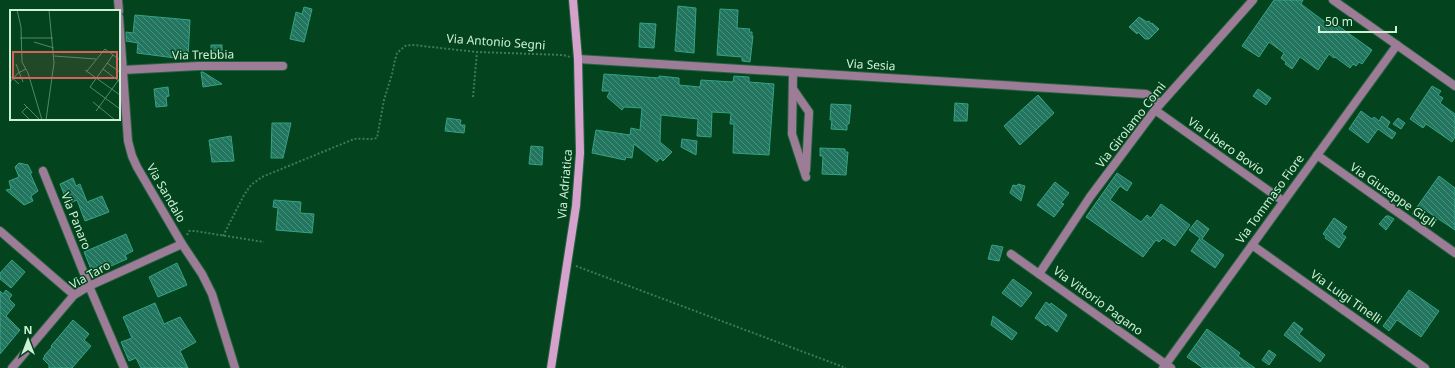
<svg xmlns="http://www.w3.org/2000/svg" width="1455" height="368" font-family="'Noto Sans',sans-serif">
<defs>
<pattern id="building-back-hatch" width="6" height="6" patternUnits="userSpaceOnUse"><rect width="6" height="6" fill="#22765f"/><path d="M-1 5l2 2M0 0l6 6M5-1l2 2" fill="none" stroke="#4b917c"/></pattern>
</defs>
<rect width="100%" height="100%" fill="#03431e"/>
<g fill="url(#building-back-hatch)" stroke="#35a385">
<path d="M1274,0h29l-2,4 24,18 2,-4 45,32 -10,14 -3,-2 -3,4 -3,-2 -3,4 -15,-11 -1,1 -5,-4 -11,16 -18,-13 -8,12 -7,-5 1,-2 -5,-4 3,-5 -15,-11 -10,15 -17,-11z"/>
<path d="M678,6l18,2 -2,45 -19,-2z"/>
<path d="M304,7l8,2 -8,33 -14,-3 6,-27 6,2z"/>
<path d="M720,9l18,1 -1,18 13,1 -1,3h3v4h1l-3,26 -8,-1v-4l-25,-2z"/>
<path d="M135,15l55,5 -2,38h-13l-38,-5 1,-10 -12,-2v-9l7,1z"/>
<path d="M1139,17l8,5 2,-1 2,3 1,-1 7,6 -10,10h-4l-7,-7 -1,2 -8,-7z"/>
<path d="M640,23l16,1 -2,24 -15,-1z"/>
<rect x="211" y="45" width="11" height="13"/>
<path d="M201,72h2l19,12 -19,3z"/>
<path d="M604,74l55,4v-2l20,2v7l21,2 1,-7 32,2 1,-6 15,1v5l25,2 -5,71 -36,-2 1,-29h-4l1,-11 -19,-1 -1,25 -14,-1 1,-17 -37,-4 -1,27 12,10 -9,9 -3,-3 -3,4 -23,-18 -2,14 -6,-1 -1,3 -33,-7 4,-23 34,5 1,-7 9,2 2,-22 -18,-1 -2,3 -15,-13 3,-6h-8z"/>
<path d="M1432,86l9,5 -3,4 5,3 -3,5 15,11v23l-3,5 -26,-18 -3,4 -13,-9z"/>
<path d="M168,87l1,9 -3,1 1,9 -11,1 -2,-18z"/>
<path d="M1258,89l13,9 -5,7 -13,-9z"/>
<path d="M1038,95l16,18 -34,32 -16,-19z"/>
<path d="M955,103l13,1 -1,17h-13z"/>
<path d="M831,104l20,1 -2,19h-2v6l-16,-1 1,-9h-2z"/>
<path d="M1361,111l11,8 2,-2 5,4 3,-5 8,6 -3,5 9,6 -4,6 -14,-10 -10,14 -19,-14z"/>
<path d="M447,118l14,2 -1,5h5l-1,8 -19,-2z"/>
<path d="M1398,118l7,5 -4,6 -8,-5z"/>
<path d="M272,123h19l-8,35h-12z"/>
<path d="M231,136l3,25 -22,1 -3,-22z"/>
<path d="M682,139l15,2 -1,14 -15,-8z"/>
<path d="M531,146l12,1 -1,18 -13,-1z"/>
<path d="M820,148l25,1v3h3l-2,23 -24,-1 1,-18h-3z"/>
<path d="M19,163l9,2 4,8h-2l8,18 -7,5 2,5 -9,4 -18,-15 5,-1 -2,-8 10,-4 -4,-10z"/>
<path d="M1117,173l15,10 -5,8 -7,-5 -10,14 31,22 6,-7 4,3 10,-14 29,21 -15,21 -12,-8 -4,4 -3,-2 -13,17 -57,-40z"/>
<path d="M1439,176l16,12v42l-30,-20 -5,6 -8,-2z"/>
<path d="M73,178l3,8 4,-2 7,18 15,-6 7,16 -24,9 -8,-21 -9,4 -8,-20z"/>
<path d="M1055,182l14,11 -8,10 3,1 -10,13 -17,-12z"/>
<path d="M1018,184l7,2 -4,15 -11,-8 3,-8 4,1z"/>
<path d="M274,200l27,2 -1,11 14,1 -2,19 -36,-3 2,-22 -5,-1z"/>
<path d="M1386,216h3l5,3 -8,11 -7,-6z"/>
<path d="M1334,218l13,9 -5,7 4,3 -7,11 -14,-10 1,-2 -3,-2z"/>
<path d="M1197,220l12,9 -7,10 22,16 -9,13 -24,-17 9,-13 -11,-8z"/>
<path d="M126,234l7,17 -8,4 2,4 -34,15 -9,-22z"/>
<path d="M992,245l11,2 -4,14 -11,-2z"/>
<path d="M12,260l13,12 -14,16 -11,-9v-6z"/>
<path d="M177,263l10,22 -29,12 -9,-20z"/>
<path d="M1013,279l19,14 -11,14 -19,-14z"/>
<path d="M6,290l6,5 -3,4 6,6 -9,11 14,14 -20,24v-63l3,3z"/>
<path d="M1409,290l30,21 -18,26 -24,-17 -8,11 -6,-5z"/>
<path d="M1046,302l4,3 1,-2 16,12 -10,17 -10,-8 -1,2 -11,-8z"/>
<path d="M155,303l9,21 16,-7 16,25 -16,9 8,17h-47l-5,-10 -7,3 -8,-19 11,-4 -9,-21z"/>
<path d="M993,316l24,17 -5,7 -21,-15z"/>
<path d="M73,320l16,14 -5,6 7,6 -19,22h-23v-3l-6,-6 2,-3h-1l8,-9 -1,-1z"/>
<path d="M1294,322l9,7 -4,5 26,21 -5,7 -36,-27z"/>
<path d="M1207,329l33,24 -2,3 17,12h-52l-16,-11z"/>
<path d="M1269,350l7,5 -7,10 -7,-5z"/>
</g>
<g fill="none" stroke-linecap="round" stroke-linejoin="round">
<g stroke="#27623f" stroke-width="10">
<g id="street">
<path d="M118,0l1,11"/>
<path d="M1333,0l122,86"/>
<path d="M119,17l9,124 4,15 5,11 45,77 20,30 10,20 23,74"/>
<path d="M578,59l568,35 15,9"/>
<path d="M123,70l75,-4h85"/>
<path d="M793,73l-1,61 14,43"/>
<path d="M793,89l16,23 -3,58"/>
<path d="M1155,110l128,91"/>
<path d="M1317,155l138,98"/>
<path d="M43,171l46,115 35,82"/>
<path d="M0,231l74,64"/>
<path d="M1252,245l173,123"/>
<path d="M1011,254l160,114"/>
<path d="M1039,274l51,-77 65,-87 98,-110"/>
<path d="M12,368l62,-73 15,-9 93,-42"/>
<path d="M1163,368l234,-323"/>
</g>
</g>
<g stroke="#27623f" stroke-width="10">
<path id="secondary" d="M551,368l25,-162 4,-53 -2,-94 -5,-59"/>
</g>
<g stroke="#427957" stroke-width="2" stroke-dasharray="2 2" stroke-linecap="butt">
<path d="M473,97l4,-45"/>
<path d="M187,235l2,-4h6l69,11"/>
<path d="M223,236l21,-41 7,-10 11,-8 92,-38c7,-1 16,1 23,-1l7,-38 8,-26 3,-14 2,-7 8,-7 8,-1 64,7 86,3 7,2"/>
<path d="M576,266l270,102"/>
</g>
<use href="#street" stroke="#9c7c97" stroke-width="8"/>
<use href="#secondary" stroke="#d5a2ce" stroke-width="8"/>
</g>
<g text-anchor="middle" stroke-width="3" stroke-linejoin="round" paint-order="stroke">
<g font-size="12" fill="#cdf1d4" stroke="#03431e">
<text transform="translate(496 42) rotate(4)" y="4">Via Antonio Segni</text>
<text transform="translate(203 55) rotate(-1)" y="4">Via Trebbia</text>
<text transform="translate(871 65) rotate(3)" y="4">Via Sesia</text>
<text transform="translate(1131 125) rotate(-52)" y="4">Via Girolamo Comi</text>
<text transform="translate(1226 146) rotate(35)" y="4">Via Libero Bovio</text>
<text transform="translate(565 184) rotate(-85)" y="4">Via Adriatica</text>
<text transform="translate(166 193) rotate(60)" y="4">Via Sandalo</text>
<text transform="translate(1393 195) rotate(35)" y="4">Via Giuseppe Gigli</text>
<text transform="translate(1270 199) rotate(-54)" y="4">Via Tommaso Fiore</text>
<text transform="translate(76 221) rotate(68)" y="4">Via Panaro</text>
<text transform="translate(90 275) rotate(-29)" y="4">Via Taro</text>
<text transform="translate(1346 297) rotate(35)" y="4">Via Luigi Tinelli</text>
<text transform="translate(1098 301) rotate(36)" y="4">Via Vittorio Pagano</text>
</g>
</g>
<g transform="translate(10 10)">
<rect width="110" height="110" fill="#03431e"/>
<path fill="none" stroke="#548967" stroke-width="1" d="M7,0l4,17 1,35 6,11 14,47M10,28h33M24,32l20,6M103,45l-23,32 30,22M44,46l42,3M97,53l13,9M6,54l7,18M93,59l17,13M75,60l35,25M77,61l18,-22 15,11M0,66l9,8M0,72l8,-9 8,-4M83,92l22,18M14,94l16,16M17,97l-5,5 8,8M86,101l24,-33M36,110l8,-57 -5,-53"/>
<path fill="#d3645c" fill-opacity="0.15" stroke="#d3645c" stroke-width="2" d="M3,42h104v26h-104z"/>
<rect width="110" height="110" fill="none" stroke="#cdf1d4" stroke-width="2"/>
</g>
<g transform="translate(28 340)" stroke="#03431e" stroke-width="3" paint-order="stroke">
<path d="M0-3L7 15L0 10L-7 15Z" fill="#cdf1d4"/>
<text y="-6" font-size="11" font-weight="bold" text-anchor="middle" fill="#cdf1d4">N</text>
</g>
<path d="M1319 26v6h77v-6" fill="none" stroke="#cdf1d4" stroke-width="2"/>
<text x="1325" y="26" font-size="12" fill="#cdf1d4" stroke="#03431e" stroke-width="3" paint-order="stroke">50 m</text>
</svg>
